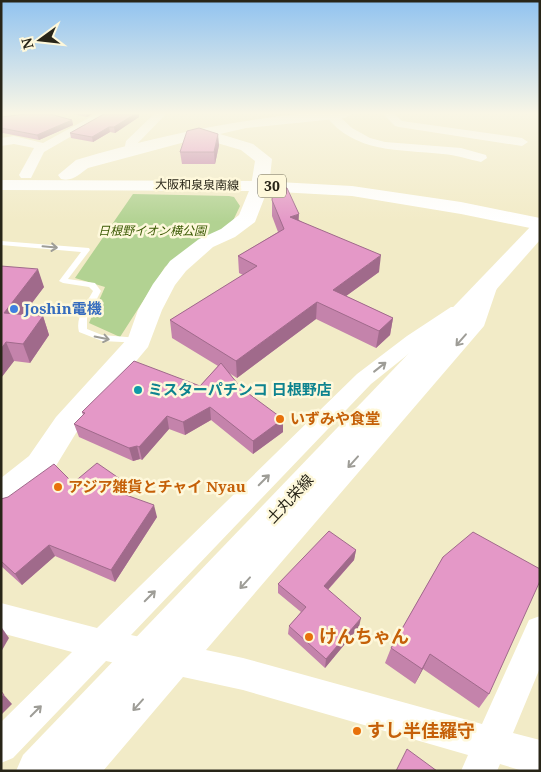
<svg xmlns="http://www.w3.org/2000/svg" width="541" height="772" font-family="'Noto Serif','Noto Sans JP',serif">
<rect width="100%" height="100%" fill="#f2ebc7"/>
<path fill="#b2d292" d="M133,194l96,2 5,1 6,9 -10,21 -30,13 -35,27 -45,70 -31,-14 16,-36 -30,-9z"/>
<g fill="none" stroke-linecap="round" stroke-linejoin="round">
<path fill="#fff" fill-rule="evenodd" d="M1,241l88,7 1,2 -22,29 27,4 6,8 -14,27v11l15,6 37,3 5,3 -2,2 -40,-2 -23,-9c-4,-14 7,-28 14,-41l-4,-4 -26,-4 -4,-2 22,-29 -80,-7z"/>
<g fill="#fff" fill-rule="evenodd">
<path d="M96,114h14l-66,38 -13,26h-10l-2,-3 15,-27 -20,-4 -13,2v-8l13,-2 29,7z"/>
<path d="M154,114h12l-30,31 -2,9h-8l-2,-3 2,-10z"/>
<path d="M337,114l15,14 18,10 15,4 76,6 25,7 1,3 -6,4c-13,-3 -25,-7 -38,-8 -44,-5 -88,0 -118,-39z"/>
<path d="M383,114h12l7,7 120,17 6,4 -6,4 -123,-19 -4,-1z"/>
<path d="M490,277l6,1 3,4 -15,44 -278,324 37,8 239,66 47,-104 11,-4v52l-27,65 27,7v31h-17l-23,-7 -3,7h-36l7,-16 -225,-65 -60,-13 -80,94h-42l5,-13 82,-88 -42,-9 -93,97 -12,5v-41l71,-70 -71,-19v-30l96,25 260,-254 50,-38 44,-29h14l2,4 -2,4 -44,29 -50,40 -240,251 41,9 296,-324 13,-38 3,-4z"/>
</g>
<g fill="#fff" fill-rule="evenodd">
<path d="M299,114h53l-7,4 -99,10 -26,6 33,10 19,15 -3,27 -14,36 -20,15 -22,10 -27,24 -11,14 -13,25 -14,37 -72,86 -25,41 -38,33 -12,4v-33l28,-22 27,-39 72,-79 10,-28 15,-26 17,-23 29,-22 22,-10 18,-14 12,-29 4,-25 -14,-11 -41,-12 -112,30c-9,6 -15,14 -27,11l-3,-4 18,-15c73,-22 147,-38 223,-46z"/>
<path d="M540,222v18l-470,531h-54l7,-16 510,-531z"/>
</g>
<path fill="#fff" fill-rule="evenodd" d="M1,180l259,1 92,5 109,16 79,16v12l-79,-16 -109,-18 -92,-5 -259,-1z"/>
</g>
<g fill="#c483ab">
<path d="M73,114h19l-5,3z"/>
<path d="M104,114h35v3l-24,16 -5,-1 -17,10 -22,-4 -1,-5z"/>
<path d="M1,117l71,3 1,5 -34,15 -36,-7 -2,2z"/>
<path d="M219,145l-4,19h-33l-2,-12z"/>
<path d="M272,200l27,20 80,52 -33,24 47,22 -3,17 -14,13 -60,-29 -79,59 -8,-5 12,15 42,44 -30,22 -42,-34 -26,15 -16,-6 -27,31 -2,-1 -7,2 -54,-24 -5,-13 9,-9 -1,-3 118,-26 18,-20 -46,-28 -2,-18 73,-45 -4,-2 -1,-17 40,-24 -6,-16z"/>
<path d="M1,266l43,21 -21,27 20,2 6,19 -19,28 -16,-2 -13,17z"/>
<path d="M73,483l53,10 -2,2 33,22 -42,65 -60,-26 -33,29 -21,-19v-67z"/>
<path d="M356,550l-2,10 -26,30 31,37 -34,41 -37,-34 1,-8 12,-14 -23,-19v-9z"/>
<path d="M443,557l46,137 -10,14 -56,-39 -8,15 -30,-21 6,-15z"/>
</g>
<g fill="#a06a8b">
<path d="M86,114h6l-5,3z"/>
<path d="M135,114h4v3l-24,16 -1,-6z"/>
<path d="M72,120l1,5 -34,15 -2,-5z"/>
<path d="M109,127l1,5 -17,10 -1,-5z"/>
<path d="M218,134l1,11 -4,19 -1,-12z"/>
<path d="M299,214l-1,16 -8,-13z"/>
<path d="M381,255l-2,17 -48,35 2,-17z"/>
<path d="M38,269l6,18 -33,44 -7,-18z"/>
<path d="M317,302l-1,17 -79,59 -1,-17z"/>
<path d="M43,316l6,19 -19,28 -7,-19z"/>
<path d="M393,318l-3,17 -14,13 3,-17z"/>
<path d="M6,342l8,19 -13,17v-29z"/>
<path d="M210,407l1,13 -26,15 -2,-13z"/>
<path d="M167,416l2,13 -27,31 -3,-13z"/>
<path d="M283,419v13l-30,22v-13z"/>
<path d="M137,446l3,13 -7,2 -4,-13z"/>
<path d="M123,481l3,12 -10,9 -4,-12z"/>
<path d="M154,505l3,12 -42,65 -4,-12z"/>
<path d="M49,545l6,11 -33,29 -7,-11z"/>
<path d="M356,550l-2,10 -32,36 2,-10z"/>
<path d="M361,618l-2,9 -34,41 1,-9z"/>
<path d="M1,628h1l7,10 -8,14z"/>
<path d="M430,654l-7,15 -8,15 7,-15z"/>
<path d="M4,695l8,9 -11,11v-18z"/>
</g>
<g fill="#e498c7" stroke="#a06a8b">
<path d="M26,114h24l22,6 -35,15 -36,-7v-11z"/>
<path d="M104,114h31l-21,13h-5l-17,10 -22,-4z"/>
<path d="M199,128l19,6 -4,18h-34l7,-21z"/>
<path d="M273,188h14l12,26 -9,3 91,38 -48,35 60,28 -14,13 -62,-29 -81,59 -66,-41 87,-54 -19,-10 46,-27 -12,-29z"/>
<path d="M1,266l37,3 -34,44 39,3 -20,28 -17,-2 -5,7z"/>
<path d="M134,361l66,25 21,-23 20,25 42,31 -30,22 -43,-34 -27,15 -16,-6 -28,31 -2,-1 -8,2 -55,-24 11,-11 -3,-1z"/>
<path d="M97,463l26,18 -11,9 42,15 -43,65 -62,-25 -34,29 -14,-13v-62l7,-2 46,-33 19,19z"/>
<path d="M329,531l27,19 -32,36 37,32 -35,41 -37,-33 17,-19 -28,-23z"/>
<path d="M473,532l67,37v12l-51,113 -59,-40 -8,15 -31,-21 52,-91z"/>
<path d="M1,691l3,4 -3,2z"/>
<path d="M407,749l30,22h-41z"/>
</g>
<defs><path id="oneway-shaft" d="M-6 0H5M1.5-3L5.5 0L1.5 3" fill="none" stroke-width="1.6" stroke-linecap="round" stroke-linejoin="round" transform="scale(1.25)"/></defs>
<g stroke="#9e9d97">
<use href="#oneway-shaft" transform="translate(50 247) rotate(5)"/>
<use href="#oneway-shaft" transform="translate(102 338) rotate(11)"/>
<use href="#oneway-shaft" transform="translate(461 340) rotate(131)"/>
<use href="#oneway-shaft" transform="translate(380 367) rotate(-38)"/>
<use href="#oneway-shaft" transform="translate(353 462) rotate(132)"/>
<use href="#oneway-shaft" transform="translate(264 480) rotate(-45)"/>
<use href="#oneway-shaft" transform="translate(245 583) rotate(132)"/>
<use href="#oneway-shaft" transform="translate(150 596) rotate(-45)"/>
<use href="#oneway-shaft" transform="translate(138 705) rotate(132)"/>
<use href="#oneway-shaft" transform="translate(36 711) rotate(-45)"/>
</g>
<linearGradient id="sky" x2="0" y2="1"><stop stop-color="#91c3f0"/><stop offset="0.51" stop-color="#f9f6e6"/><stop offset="1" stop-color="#f9f6e6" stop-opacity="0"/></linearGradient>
<rect width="541" height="222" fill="url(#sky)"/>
<circle fill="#3f7fe0" stroke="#fef8db" stroke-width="2" cx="14" cy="309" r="5"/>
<circle fill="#0f9aa8" stroke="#fef8db" stroke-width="2" cx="138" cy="390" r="5"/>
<g fill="#e8710a" stroke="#fef8db" stroke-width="2">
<circle cx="280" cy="419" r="5"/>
<circle cx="58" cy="487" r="5"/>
<circle cx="309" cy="637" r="5"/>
<circle cx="357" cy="731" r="5"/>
</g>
<g text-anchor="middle" stroke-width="5" stroke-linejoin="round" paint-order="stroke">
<g font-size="12" fill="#282518" stroke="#fef8db">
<text transform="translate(197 185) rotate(1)" y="4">大阪和泉泉南線</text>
</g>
<g font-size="12" font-style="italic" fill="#3b5a04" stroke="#fef8db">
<text x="152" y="235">日根野イオン横公園</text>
</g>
<rect fill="#fef8db" stroke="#686452" stroke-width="1" x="258" y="174.5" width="28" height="23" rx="4"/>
<g font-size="14" font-weight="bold" fill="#282518">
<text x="272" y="191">30</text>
</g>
<g font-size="15" font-weight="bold" fill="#366cbe" stroke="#fef8db" text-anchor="start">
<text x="24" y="314">Joshin電機</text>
</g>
<g font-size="15" font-weight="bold" fill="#0d838f" stroke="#fef8db" text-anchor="start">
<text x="148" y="395">ミスターパチンコ 日根野店</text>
</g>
<g font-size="15" font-weight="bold" fill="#c56008" stroke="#fef8db" text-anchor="start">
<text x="290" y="424">いずみや食堂</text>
<text x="68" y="492">アジア雑貨とチャイ Nyau</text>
</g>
<g font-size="15" fill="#282518" stroke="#fef8db">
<text transform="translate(290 499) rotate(-47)" y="5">土丸栄線</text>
</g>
<g font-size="18" font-weight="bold" fill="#c56008" stroke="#fef8db" text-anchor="start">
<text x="319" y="643">けんちゃん</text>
<text x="367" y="737">すし半佳羅守</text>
</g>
</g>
<rect width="541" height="772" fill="none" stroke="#282518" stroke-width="5"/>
<g transform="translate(40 40) rotate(255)" stroke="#fef8db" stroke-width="4" paint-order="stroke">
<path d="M0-4L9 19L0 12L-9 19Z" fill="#282518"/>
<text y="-8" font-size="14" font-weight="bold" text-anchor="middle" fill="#282518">N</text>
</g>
</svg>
